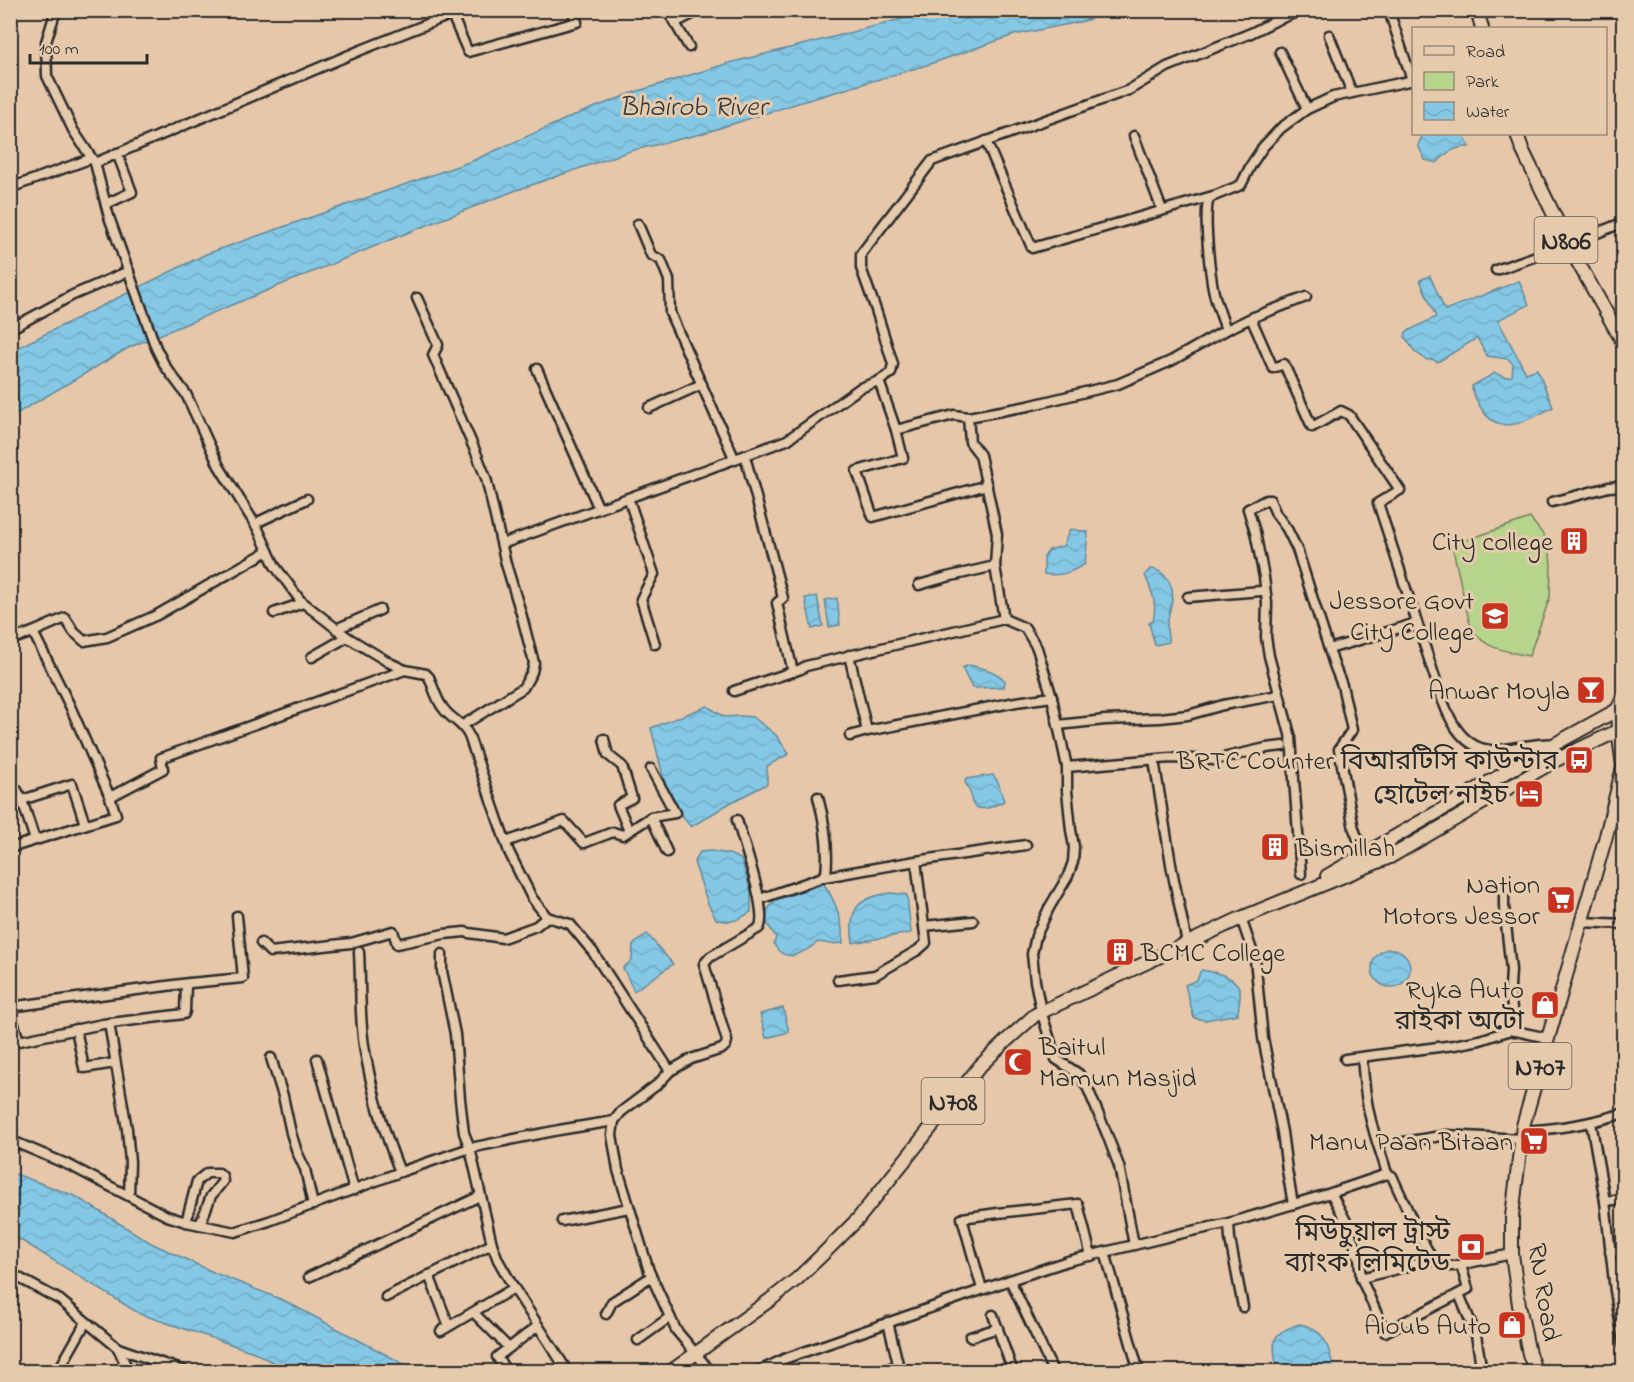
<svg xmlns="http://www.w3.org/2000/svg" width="1634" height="1382" font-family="'Indie Flower','Noto Sans Bengali',sans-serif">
<defs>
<pattern id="water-waves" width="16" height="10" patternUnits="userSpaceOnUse" patternTransform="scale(1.5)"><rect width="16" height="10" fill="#84c8e5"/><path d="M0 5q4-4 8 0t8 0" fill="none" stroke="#72acc5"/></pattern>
</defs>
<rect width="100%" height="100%" fill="#e7c7aa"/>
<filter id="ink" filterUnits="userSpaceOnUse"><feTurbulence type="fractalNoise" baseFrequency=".0167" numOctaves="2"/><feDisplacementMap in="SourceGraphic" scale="12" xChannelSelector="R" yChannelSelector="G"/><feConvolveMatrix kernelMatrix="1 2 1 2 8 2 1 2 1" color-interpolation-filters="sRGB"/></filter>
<g filter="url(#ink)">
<path fill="#b7d48c" stroke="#71805c" stroke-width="1.5" d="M1530,518l19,24 2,24 -1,31 -21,59c-27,-6 -50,-7 -60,-35l-17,-76z"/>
<g fill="url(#water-waves)" stroke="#60899b" stroke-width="1.5">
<path d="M932,11h180l-28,10 -70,14 -84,29 -135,40 -94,30 -71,17 -116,40 -107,42 -277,114 -119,70v-66l195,-97 266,-93 103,-46 60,-23 94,-29 85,-21z"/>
<path d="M1423,134h41l5,13c-14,-1 -23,6 -32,16l-12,-3 -7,-15z"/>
<path d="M1430,276l15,34 74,-29 10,24 -31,15 28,53 11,-4 16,38c-25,13 -53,32 -72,1 -4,-7 -9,-14 -9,-22l23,-13 9,4 8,-1 1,-12 -5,-5 -21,-3 -10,-18 -39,24 -6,-3 -5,1 -12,-8 -10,-15 1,-5 30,-15 -16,-37z"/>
<path d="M1070,529l18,3 -3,32c-14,8 -24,13 -41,10v-17l5,-7 14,-4z"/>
<path d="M1150,569c7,0 11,3 16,8 14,18 1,33 1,51 0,4 1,10 2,14l-14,3 -6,-22 4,-3c5,-18 -2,-29 -8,-45z"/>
<path d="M817,596l6,30 -11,3 -7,-31z"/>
<path d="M837,598l3,27 -11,2 -4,-27z"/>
<path d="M969,665c13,3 28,6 36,16l-1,6 -32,1 -10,-20z"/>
<path d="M707,706l17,11 17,-1 12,1 23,18 13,19 -22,12v18l-37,19 -39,24 -10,-12 -6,-15 -10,-16 -14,-56z"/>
<path d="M993,775l5,7 6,19c-8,4 -24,13 -31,3 -3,-4 -1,-4 -2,-9 -1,-4 -4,-9 -6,-13l1,-3z"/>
<path d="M711,851l18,3 12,5 10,32v21c-13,8 -19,12 -35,7l-8,-15 -14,-42 6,-10z"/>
<path d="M824,884c12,18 19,38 19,59l-12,1 -13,-2c-14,11 -34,23 -44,2l2,-7 -11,-17 3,-11 7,-9z"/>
<path d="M891,893l16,2 4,38 -58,10c-5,-34 4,-46 38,-50z"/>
<path d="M647,934l26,30 -39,27 -11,-23 9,-8 1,-15z"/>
<circle cx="1391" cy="968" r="19"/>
<path d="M1202,970c12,2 34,6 38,20 1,7 -2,17 -2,24l-33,6 -11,-2 -9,-33 12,-5 3,-8z"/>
<path d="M783,1008l6,24 -23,6 -6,-24z"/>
<path d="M10,1172l65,24 76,47 64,30 68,27 134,71h-129l-34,-19 -114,-38 -129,-80z"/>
<path d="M1300,1324c26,5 29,24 34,47h-57c-4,-30 -9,-37 23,-47z"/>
</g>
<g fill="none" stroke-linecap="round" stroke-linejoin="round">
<g stroke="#2b2b2b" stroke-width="13">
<g id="minor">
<path d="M56,10l-10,32 1,34 26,54 22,33 14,54 47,131 9,18 21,28 33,72 39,63 17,37 25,34 47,37 43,26 15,7 21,4 3,3c4,9 7,22 14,31 8,12 19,13 26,28l40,116 23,46 15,19 23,7 23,28 77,119"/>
<path d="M667,10l8,13 25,-13"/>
<path d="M800,11l2,-1"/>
<path d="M452,15l16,37 109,-30 -5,-12"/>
<path d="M1391,17l21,63"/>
<path d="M675,23l14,24"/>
<path d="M1329,35l23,58"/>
<path d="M1280,52l27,57"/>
<path d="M1134,136l28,74"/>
<path d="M986,141l46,107 181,-52"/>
<path d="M95,163l266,-113 102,-40"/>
<path d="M10,188l77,-28"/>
<path d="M106,204l26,-12 -15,-39"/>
<path d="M638,224l13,31 10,5 8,20 1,33 65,147"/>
<path d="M1496,270l72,-25 56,-23"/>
<path d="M417,298l21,47 -5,10 44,100 9,23 20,86 15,49 13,50 -2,9 -9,16 -60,37"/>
<path d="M1251,318l55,-21"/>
<path d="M10,329l63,-34 56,-24"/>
<path d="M1226,330l25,-12 22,50 11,-4 28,63 29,-16 8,4 51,75 -22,13 61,187c8,25 21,57 51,60 9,1 19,-2 28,-3 13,-1 24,-5 37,-3"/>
<path d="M537,369l62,140"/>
<path d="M649,408l53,-24"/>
<path d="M968,417l-14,-2 -58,15 -17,-49 12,-8 2,-9 -17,-54 -15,-42v-14l71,-93 197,-71 38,-23 84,-34 26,-13 25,-10"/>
<path d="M896,430l7,28 -46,13 16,46 114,-32"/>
<path d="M745,456l38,142 -6,5 16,69"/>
<path d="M1552,502l57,-15 15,-1"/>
<path d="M630,503l24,71 -13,25 14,45"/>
<path d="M260,521l47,-22"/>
<path d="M502,544l285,-104 73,-52 19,-7"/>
<path d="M919,585l28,-8 48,-11"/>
<path d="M1188,597l73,-6"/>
<path d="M274,613l29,-10"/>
<path d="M1004,619l-9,-53 2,-32 -17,-79 -10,-13 -2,-25 60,-11 90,-22 53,-23 55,-31c-4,-12 -9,-24 -12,-37 -4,-18 -11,-79 -5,-95l32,-13 10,-20 12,-18 18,-19 26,-19 26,-12 81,-17"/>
<path d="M336,629l44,-19"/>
<path d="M10,640l23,-8"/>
<path d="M1329,649l88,-26"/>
<path d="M849,655l18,76"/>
<path d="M312,657l35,-20"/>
<path d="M734,691l67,-22 5,-3 198,-47 21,9 12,20 15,49 15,70v24l4,39 3,17 -1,15 -5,14 -19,32 -13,28 -4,18 3,27 6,30 15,48 23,15 9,15 18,43 13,34 15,79"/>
<path d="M1058,725l47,-5 55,-2 28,-3 35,-10 56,-10"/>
<path d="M850,736l17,-5 149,-29 36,-5"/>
<path d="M604,739l4,16 14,11 10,32 -14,7 11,26"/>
<path d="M1154,760l18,110 15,73"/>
<path d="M1067,767l103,-9 44,2 52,-12 17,-2"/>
<path d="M10,793l7,-3 5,10 13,40"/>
<path d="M110,797l53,-28 -2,-11 244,-88"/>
<path d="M22,800l50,-16 13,40"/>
<path d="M651,817l24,-4 -24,-44"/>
<path d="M506,842l58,-21 20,22 29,-11 10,3 28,-18 16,35"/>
<path d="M10,848l106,-33 -6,-18 -40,-91 -37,-74 32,-14 9,14 10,9 23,-4 50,-22 111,-64"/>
<path d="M1301,874l-10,-136 -22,-82 -3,-19 1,-34 -3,-26 -9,-45 -7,-23 18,-9h4l6,14 11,15 10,20 37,116 8,20 10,45 -13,19 15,80 10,25"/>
<path d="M824,877l92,-16 110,-16"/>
<path d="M1504,888v18l7,64 -1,17 4,44"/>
<path d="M760,899l60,-21 6,-4c3,-26 -1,-51 -8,-77"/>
<path d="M1241,918l14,41 8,79 19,94 5,38 6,34"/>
<path d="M1581,922l43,2"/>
<path d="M924,926l49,-5"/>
<path d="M469,933l34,5 33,-12 11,-9"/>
<path d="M261,943l9,9 81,-9 42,-12 4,13 47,-10 21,-2"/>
<path d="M359,952c2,36 0,74 8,110 7,37 19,75 33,110"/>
<path d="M442,954v17l13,63 5,65 4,34 6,15 22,96 6,16 16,28 54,84"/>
<path d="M838,980l37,-5 43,-25 8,-7 -10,-82"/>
<path d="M10,1007l179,-24"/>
<path d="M10,1011l9,30 84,-17 81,-10 1,-3 1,-26 4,-2 53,-5 -6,-62"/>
<path d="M109,1023l18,106 3,33 -1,33"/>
<path d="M76,1029l8,39 31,-5"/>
<path d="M1362,1057c2,24 4,48 11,71 4,16 10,30 14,46"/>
<path d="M271,1058l12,38 8,37 6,19 8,17 8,36"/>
<path d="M317,1059l37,131"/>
<path d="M1345,1059l109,-14 26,-5 31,-10 37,8"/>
<path d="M1591,1122l14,79 10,90 9,55"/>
<path d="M1522,1131c35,-2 68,-7 102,-18"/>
<path d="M10,1140l61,26 96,50 19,6 49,10 34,-11 134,-50 67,-23 89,-18 55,-9"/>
<path d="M1398,1143l49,-8 74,4"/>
<path d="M1331,1193l16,30 12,35 2,20 24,54 83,-43 -7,-24"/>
<path d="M1605,1201l19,-2"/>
<path d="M562,1221l67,-13"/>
<path d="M186,1222l11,-41 10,-8h12l3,3 1,5 -12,15 -11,29"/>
<path d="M1229,1223l1,16 13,68"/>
<path d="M1105,1252l34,120"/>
<path d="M1610,1252l14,-2"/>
<path d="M10,1273l50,27 58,48 11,24"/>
<path d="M429,1275l20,51"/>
<path d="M309,1277l171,-81"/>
<path d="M1361,1278l72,-18"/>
<path d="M1010,1280l42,89 -5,3"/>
<path d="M982,1289l-20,-71 36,-5 80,-9 13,52"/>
<path d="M1459,1294l17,41 6,37"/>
<path d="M386,1297l106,-53"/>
<path d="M474,1313l35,35"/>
<path d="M606,1314l6,-12 37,-24"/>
<path d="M993,1315l20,57"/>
<path d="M888,1322l12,50"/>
<path d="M441,1331l73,-43"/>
<path d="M970,1337l28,-9"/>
<path d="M638,1340l32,-23"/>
<path d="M118,1348l69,24"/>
<path d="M56,1372l5,-6 25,-44"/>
<path d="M507,1372l-10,-15 41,-31"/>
<path d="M711,1372l-35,-42 -27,-59 -31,-101 -6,-35 2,-14 7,-9 37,-28 12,-13 21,-12 31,-10 4,-4 1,-4 -23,-77 6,-7 49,-29c10,-15 -17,-89 -22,-108"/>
<path d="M757,1372l27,-13 226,-79 58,-19 115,-28 46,-10 102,-30 56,-19 5,2 27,59 14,25 14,6h7l58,-12"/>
<path d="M874,1372l24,-6"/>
</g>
</g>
<g stroke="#2b2b2b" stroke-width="16">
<g id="highway">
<path d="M1477,10l5,18"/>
<path d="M1517,134l5,15 49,101 53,94"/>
<path d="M1623,766l-5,-36 -1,-20 7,-14"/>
<path d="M1327,876l228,-132 62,-34 7,-2"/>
<path d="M670,1372l100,-72 27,-21 27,-26 34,-34 122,-153 27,-26 28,-25 206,-97 149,-61 166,-97 68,-32"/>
<path d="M1536,1372l-7,-18 -10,-49 -7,-51v-38l11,-90 83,-290 18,-73"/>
</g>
</g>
<use href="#minor" stroke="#e5caac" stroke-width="8"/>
<use href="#highway" stroke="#e5caac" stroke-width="12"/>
</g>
</g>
<defs>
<g id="building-square" transform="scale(1.5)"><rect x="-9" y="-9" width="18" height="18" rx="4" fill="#c8321e" stroke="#e5caac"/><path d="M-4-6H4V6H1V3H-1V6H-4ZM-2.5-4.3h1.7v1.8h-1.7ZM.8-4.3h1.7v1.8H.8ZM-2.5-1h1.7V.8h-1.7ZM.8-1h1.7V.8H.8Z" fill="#fff"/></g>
<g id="university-square" transform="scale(1.5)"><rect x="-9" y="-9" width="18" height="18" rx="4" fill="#c8321e" stroke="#e5caac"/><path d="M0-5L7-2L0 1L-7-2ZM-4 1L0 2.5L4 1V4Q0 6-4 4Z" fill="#fff"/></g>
<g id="bar-square" transform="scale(1.5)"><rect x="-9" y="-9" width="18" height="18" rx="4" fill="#c8321e" stroke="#e5caac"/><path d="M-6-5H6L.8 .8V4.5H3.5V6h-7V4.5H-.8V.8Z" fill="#fff"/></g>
<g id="bus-square" transform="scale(1.5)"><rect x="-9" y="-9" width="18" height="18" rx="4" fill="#c8321e" stroke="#e5caac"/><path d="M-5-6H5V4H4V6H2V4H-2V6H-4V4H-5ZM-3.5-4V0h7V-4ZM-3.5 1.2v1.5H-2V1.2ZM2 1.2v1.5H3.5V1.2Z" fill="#fff"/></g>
<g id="hotel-square" transform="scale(1.5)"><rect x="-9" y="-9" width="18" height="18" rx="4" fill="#c8321e" stroke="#e5caac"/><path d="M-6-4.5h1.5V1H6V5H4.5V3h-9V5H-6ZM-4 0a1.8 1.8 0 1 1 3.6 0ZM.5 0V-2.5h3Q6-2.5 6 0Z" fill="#fff"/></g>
<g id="supermarket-square" transform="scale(1.5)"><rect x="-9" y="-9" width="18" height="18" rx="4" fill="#c8321e" stroke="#e5caac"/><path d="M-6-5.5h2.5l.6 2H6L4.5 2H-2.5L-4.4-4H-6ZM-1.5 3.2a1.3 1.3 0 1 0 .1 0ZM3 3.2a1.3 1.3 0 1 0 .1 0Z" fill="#fff"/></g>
<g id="shop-square" transform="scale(1.5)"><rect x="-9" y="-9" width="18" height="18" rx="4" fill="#c8321e" stroke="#e5caac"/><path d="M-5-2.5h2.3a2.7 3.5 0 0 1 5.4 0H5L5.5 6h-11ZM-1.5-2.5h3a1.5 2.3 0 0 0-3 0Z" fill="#fff"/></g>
<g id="mosque-square" transform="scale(1.5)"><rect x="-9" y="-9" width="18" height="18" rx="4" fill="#c8321e" stroke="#e5caac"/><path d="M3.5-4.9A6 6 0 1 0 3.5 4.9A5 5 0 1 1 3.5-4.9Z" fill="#fff"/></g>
<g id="bank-square" transform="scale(1.5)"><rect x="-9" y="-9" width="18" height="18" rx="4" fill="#c8321e" stroke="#e5caac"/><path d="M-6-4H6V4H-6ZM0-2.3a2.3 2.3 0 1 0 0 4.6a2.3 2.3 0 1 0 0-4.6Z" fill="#fff"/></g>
</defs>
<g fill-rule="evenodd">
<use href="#building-square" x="1574" y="541"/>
<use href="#university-square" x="1495" y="616"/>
<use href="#bar-square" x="1591" y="690"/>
<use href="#bus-square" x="1579" y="760"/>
<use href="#hotel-square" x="1529" y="794"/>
<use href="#building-square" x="1275" y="847"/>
<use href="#supermarket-square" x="1561" y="900"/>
<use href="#building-square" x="1120" y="952"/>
<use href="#shop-square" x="1545" y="1005"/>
<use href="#mosque-square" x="1018" y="1062"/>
<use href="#supermarket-square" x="1534" y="1141"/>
<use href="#bank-square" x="1471" y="1247"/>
<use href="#shop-square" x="1512" y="1325"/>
</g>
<g text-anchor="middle" stroke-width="6" stroke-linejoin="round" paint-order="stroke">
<g fill="#e5caac" stroke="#635b52" stroke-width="1.5">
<rect x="1534.5" y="217" width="63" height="46" rx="4.5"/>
<rect x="1508.5" y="1043" width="63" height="46" rx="4.5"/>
<rect x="921.5" y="1078" width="63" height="46" rx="4.5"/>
</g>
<g font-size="26" font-weight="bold" fill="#2b2b2b">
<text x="1566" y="249">N806</text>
<text x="1540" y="1075">N707</text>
<text x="953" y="1110">N708</text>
</g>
<g font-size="27" fill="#2b2b2b" stroke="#e5caac" text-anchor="end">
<text x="1553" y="550">City college</text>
<text x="1474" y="609">Jessore Govt<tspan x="1474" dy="31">City College</tspan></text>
<text x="1570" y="699">Anwar Moyla</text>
<text x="1558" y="769">BRTC Counter বিআরটিসি কাউন্টার</text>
<text x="1508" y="803">হোটেল নাইচ</text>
<text x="1296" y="856" text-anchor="start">Bismillah</text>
<text x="1540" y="893">Nation<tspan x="1540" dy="31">Motors Jessor</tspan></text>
<text x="1141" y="961" text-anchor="start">BCMC College</text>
<text x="1524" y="998">Ryka Auto<tspan x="1524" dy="31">রাইকা অটো</tspan></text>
<text x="1039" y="1055" text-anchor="start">Baitul<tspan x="1039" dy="31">Mamun Masjid</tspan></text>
<text x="1513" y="1150">Manu Paan Bitaan</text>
<text x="1450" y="1240">মিউচুয়াল ট্রাস্ট<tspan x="1450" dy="31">ব্যাংক লিমিটেড</tspan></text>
<text x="1491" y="1334">Aioub Auto</text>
</g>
<g font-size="27" fill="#2b2b2b" stroke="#e5caac">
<text transform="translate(1545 1292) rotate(81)" y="9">RN Road</text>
</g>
<g font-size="28" font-style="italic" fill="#343b3e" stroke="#e5caac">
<text x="693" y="115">Bhairob River</text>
</g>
</g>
<rect width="1634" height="1382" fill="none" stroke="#e5caac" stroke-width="36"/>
<rect x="18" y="18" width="1598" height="1346" fill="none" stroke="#2b2b2b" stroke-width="2" filter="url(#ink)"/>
<rect x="1412" y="27" width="195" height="108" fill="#e5caac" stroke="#9b8a78" stroke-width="1.5"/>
<rect x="1424" y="46" width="30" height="9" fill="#e5caac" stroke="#9b8a78" stroke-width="1.5"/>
<text x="1466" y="57" font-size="18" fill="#2b2b2b">Road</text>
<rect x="1424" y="72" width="30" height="18" fill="#b7d48c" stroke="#9b8a78" stroke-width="1.5"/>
<text x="1466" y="87" font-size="18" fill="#2b2b2b">Park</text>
<rect x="1424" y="102" width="30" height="18" fill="url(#water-waves)" stroke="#9b8a78" stroke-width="1.5"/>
<text x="1466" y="117" font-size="18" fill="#2b2b2b">Water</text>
<path d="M30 54v9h117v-9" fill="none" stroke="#2b2b2b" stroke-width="3"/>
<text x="39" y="54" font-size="18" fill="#2b2b2b" stroke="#e5caac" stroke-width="4.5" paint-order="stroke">100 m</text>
</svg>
